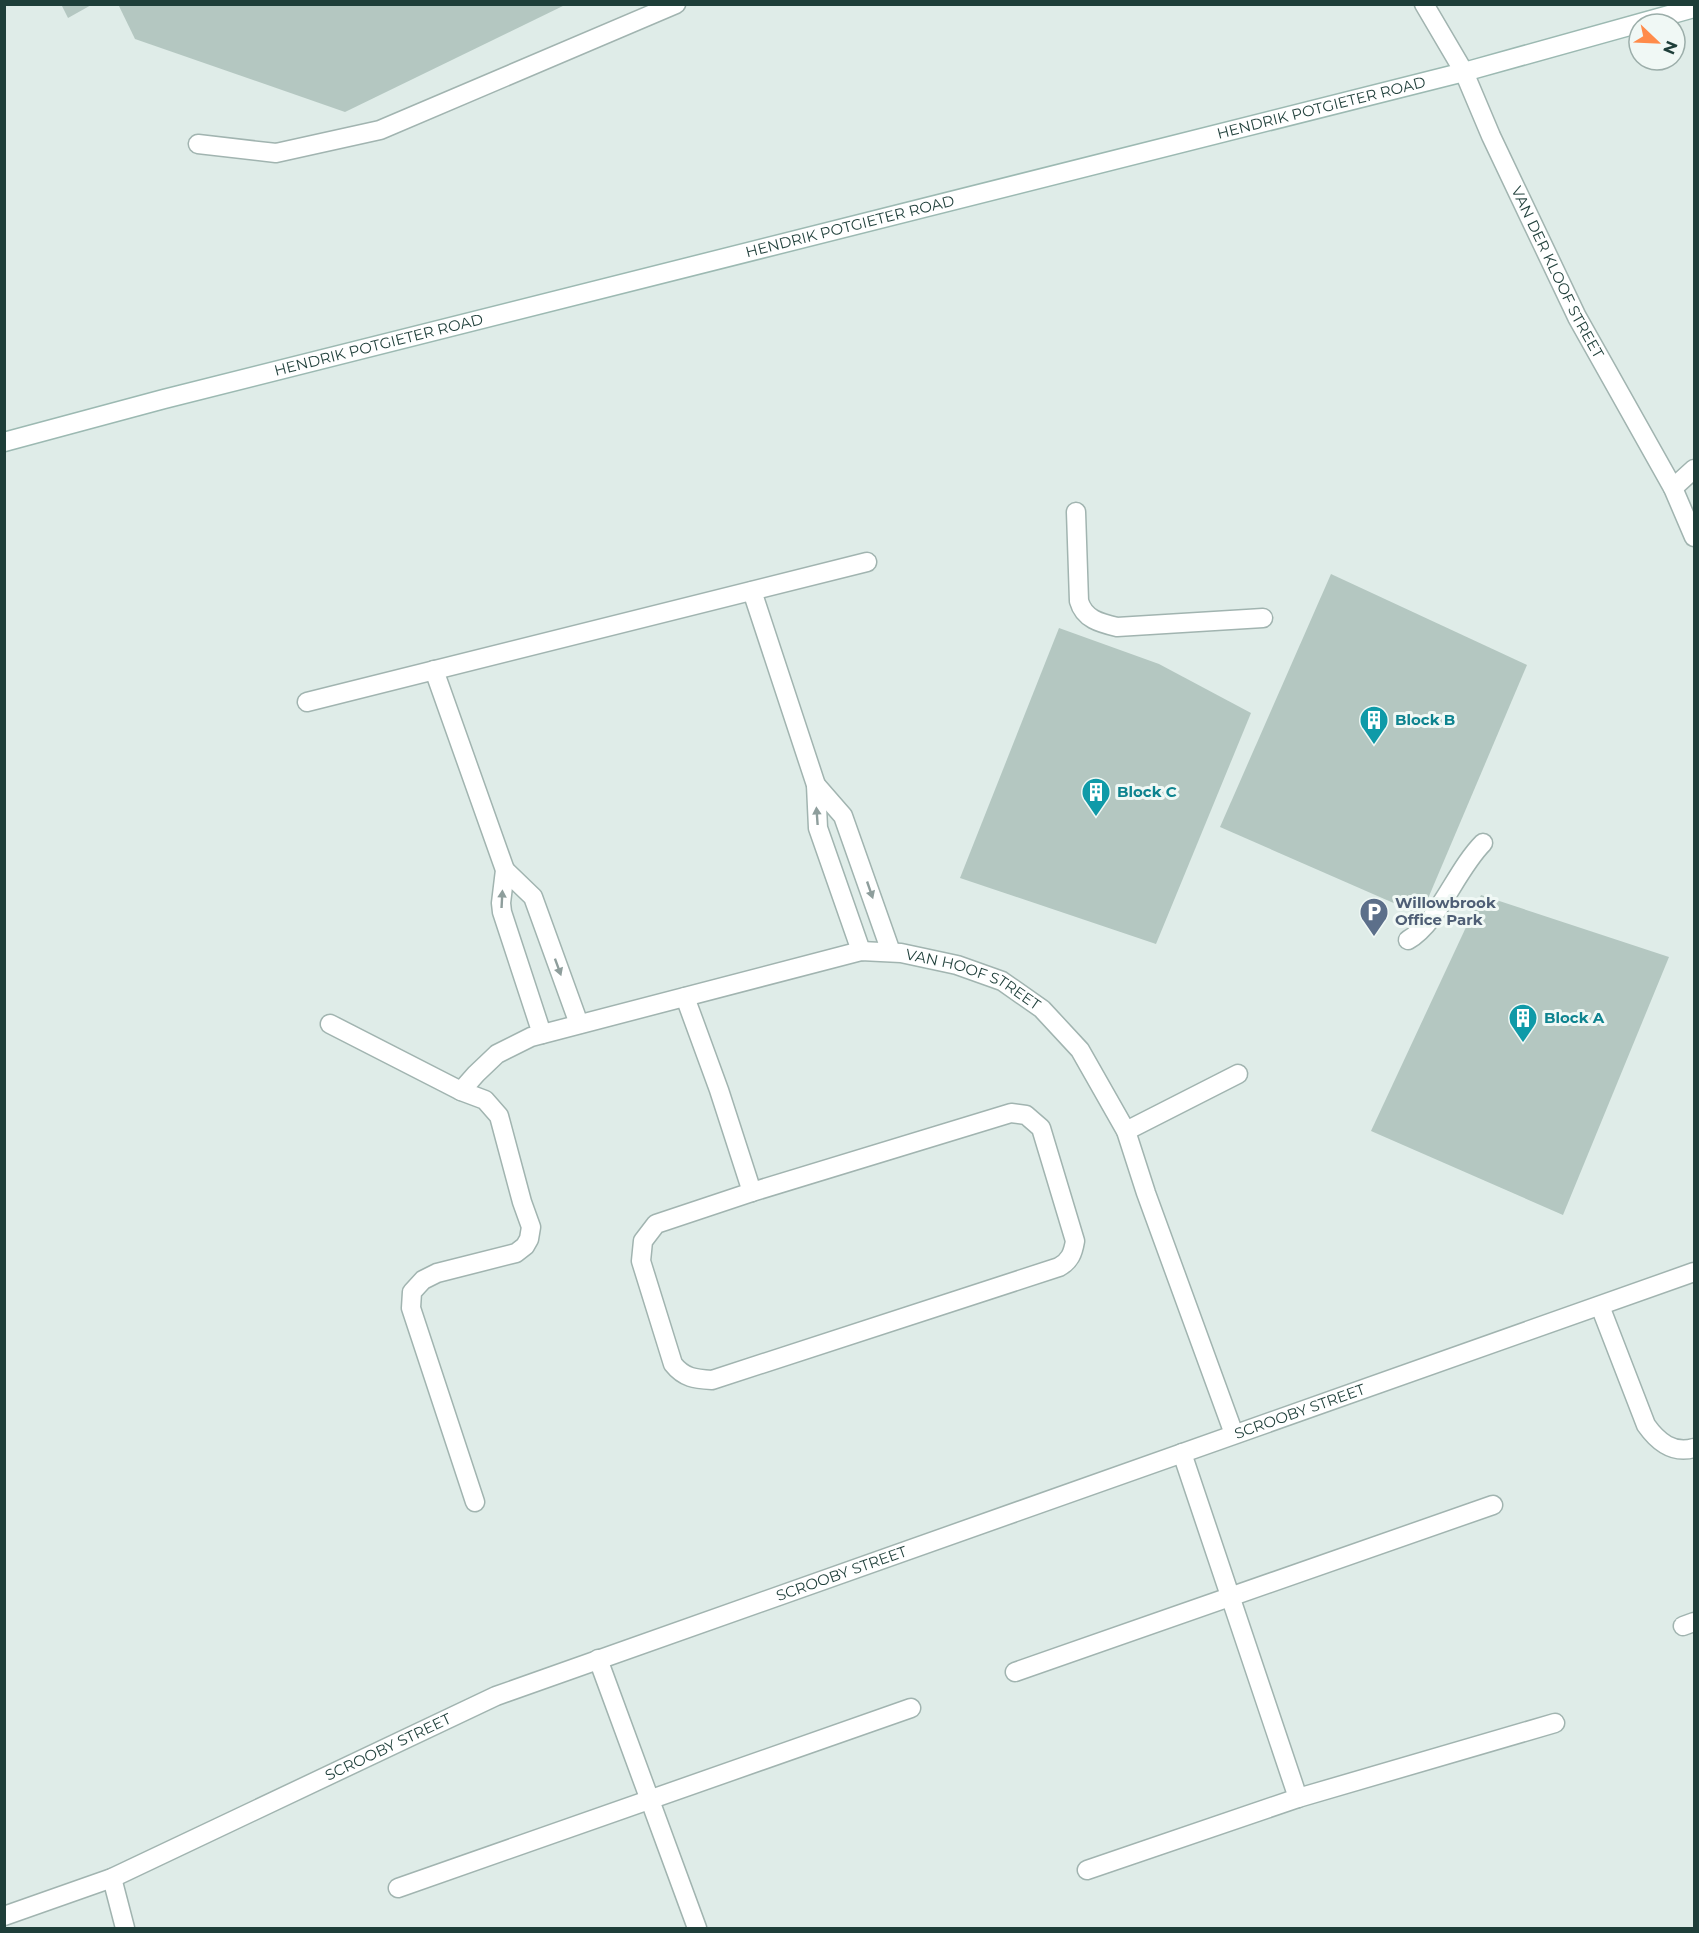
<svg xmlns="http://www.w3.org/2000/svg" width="1699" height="1933" font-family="Montserrat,sans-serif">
<rect width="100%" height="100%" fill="#dfece8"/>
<g fill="#b4c7c1">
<path d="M61,4h32l-25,14z"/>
<path d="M118,4h449l-222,108 -210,-73z"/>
<path d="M1331,574l196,91 -106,250 -201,-88z"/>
<path d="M1059,628l100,36 92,49 -95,231 -196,-66z"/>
<path d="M1481,895l188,62 -106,258 -192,-84z"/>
</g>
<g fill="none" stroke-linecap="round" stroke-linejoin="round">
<g stroke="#a1b4b0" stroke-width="21">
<g id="lane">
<path d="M198,144l78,9 104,-23 296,-126"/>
<path d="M1076,512l3,89c5,18 21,22 38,26l146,-9"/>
<path d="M1408,940c30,-17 48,-70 75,-97"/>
<path d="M330,1024l131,67"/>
<path d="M1126,1131l112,-57"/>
</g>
</g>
<g stroke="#a1b4b0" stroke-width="21">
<g id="street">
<path id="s1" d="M1424,4l40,68 27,64 86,181 96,171 21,49"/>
<path d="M1673,488l21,-19"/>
<path d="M752,591l64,194 2,43 43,123"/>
<path d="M434,670l71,200 -4,33 1,9 40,122"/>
<path d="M307,702l560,-140"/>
<path d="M816,785l27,31 48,136"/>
<path d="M505,870l28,27 46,127"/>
<path d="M685,997l34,93 33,102"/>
<path d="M1011,1113l15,2 15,13 34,113c-2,12 -5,20 -16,26l-347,113c-17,-1 -28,-2 -39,-16l-32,-103 2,-20 13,-17 96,-32z"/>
<path d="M1600,1306l46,119c12,17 27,29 48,23"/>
<path d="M1182,1453l116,345"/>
<path id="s2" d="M475,1502l-64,-194 1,-16 11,-12 14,-7 79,-20 9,-7 4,-7 2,-12 -9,-25 -23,-86 -14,-16 -24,-9 15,-17 21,-20 34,-17 330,-86 40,2 56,12 45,16 40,28 38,41 46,81 20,62 88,241"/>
<path d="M1683,1626l11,-4"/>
<path d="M598,1659l99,269"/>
<path d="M1015,1672l478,-167"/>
<path d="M1087,1870l211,-72 257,-75"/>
<path d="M112,1878l13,50"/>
<path d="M398,1888l513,-180"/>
<path id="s3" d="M4,1916l108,-38 384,-182 1198,-424"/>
</g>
</g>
<g stroke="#9cb9b2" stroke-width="21">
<g id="secondary">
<path id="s4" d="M4,442l160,-43 1300,-327 230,-64"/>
</g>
</g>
<use href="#lane" stroke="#fff" stroke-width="18"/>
<use href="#street" stroke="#fff" stroke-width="18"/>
<use href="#secondary" stroke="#fff" stroke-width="18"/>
</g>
<defs><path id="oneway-solid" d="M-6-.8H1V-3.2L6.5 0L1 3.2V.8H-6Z" transform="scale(1.5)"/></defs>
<g fill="#8e9e9c">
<use href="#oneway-solid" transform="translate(817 816) rotate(-94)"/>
<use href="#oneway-solid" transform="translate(870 890) rotate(71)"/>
<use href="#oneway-solid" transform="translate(502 899) rotate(-87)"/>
<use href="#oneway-solid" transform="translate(558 967) rotate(70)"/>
</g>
<defs>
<g id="building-pin" transform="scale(1.5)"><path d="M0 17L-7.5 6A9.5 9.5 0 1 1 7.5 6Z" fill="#0f9aa8" stroke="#f0f8f5"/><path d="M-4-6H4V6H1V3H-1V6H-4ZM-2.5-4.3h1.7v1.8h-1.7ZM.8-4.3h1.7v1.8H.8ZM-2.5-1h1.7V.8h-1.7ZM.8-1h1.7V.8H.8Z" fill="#fff"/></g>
<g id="parking-pin" transform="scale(1.5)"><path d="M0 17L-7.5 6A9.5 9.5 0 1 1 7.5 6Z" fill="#5c6f8a" stroke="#f0f8f5"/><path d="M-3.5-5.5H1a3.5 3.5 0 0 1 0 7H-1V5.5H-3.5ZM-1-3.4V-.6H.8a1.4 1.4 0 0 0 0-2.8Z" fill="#fff"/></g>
</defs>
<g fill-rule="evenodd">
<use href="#building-pin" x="1374" y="720"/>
<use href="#building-pin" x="1096" y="792"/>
<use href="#parking-pin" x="1374" y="912"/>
<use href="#building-pin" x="1523" y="1018"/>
</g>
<g text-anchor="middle" stroke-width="6" stroke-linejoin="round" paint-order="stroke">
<g font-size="15" fill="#1e3e39" stroke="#f0f8f5">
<text dy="5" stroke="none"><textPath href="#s4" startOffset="1359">HENDRIK POTGIETER ROAD</textPath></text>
<text dy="5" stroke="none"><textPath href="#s4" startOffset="873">HENDRIK POTGIETER ROAD</textPath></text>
<text dy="5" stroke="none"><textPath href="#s1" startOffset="300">VAN DER KLOOF STREET</textPath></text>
<text dy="5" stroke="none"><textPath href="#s4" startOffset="387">HENDRIK POTGIETER ROAD</textPath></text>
<text dy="5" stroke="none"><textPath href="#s2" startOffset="1076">VAN HOOF STREET</textPath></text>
<text dy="5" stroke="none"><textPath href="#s3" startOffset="1392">SCROOBY STREET</textPath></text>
<text dy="5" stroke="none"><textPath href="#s3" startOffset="906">SCROOBY STREET</textPath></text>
<text dy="5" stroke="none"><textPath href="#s3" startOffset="420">SCROOBY STREET</textPath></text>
</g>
<g font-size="15" font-weight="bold" fill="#0d838f" stroke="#f0f8f5" text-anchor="start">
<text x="1395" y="725">Block B</text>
<text x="1117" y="797">Block C</text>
<text x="1544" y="1023">Block A</text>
</g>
<g font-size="15" font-weight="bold" fill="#4e5e75" stroke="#f0f8f5" text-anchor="start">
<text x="1395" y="908">Willowbrook<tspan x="1395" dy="17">Office Park</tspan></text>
</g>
</g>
<rect width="1699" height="1933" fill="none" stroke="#1e3e39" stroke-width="12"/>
<g transform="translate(1657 42) rotate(113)"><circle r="28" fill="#f0f8f5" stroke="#9caeaa" stroke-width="1.5"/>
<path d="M0-4.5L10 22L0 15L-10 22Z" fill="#ff8b4a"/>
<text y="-9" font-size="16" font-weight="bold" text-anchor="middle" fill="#1e3e39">N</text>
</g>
</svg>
